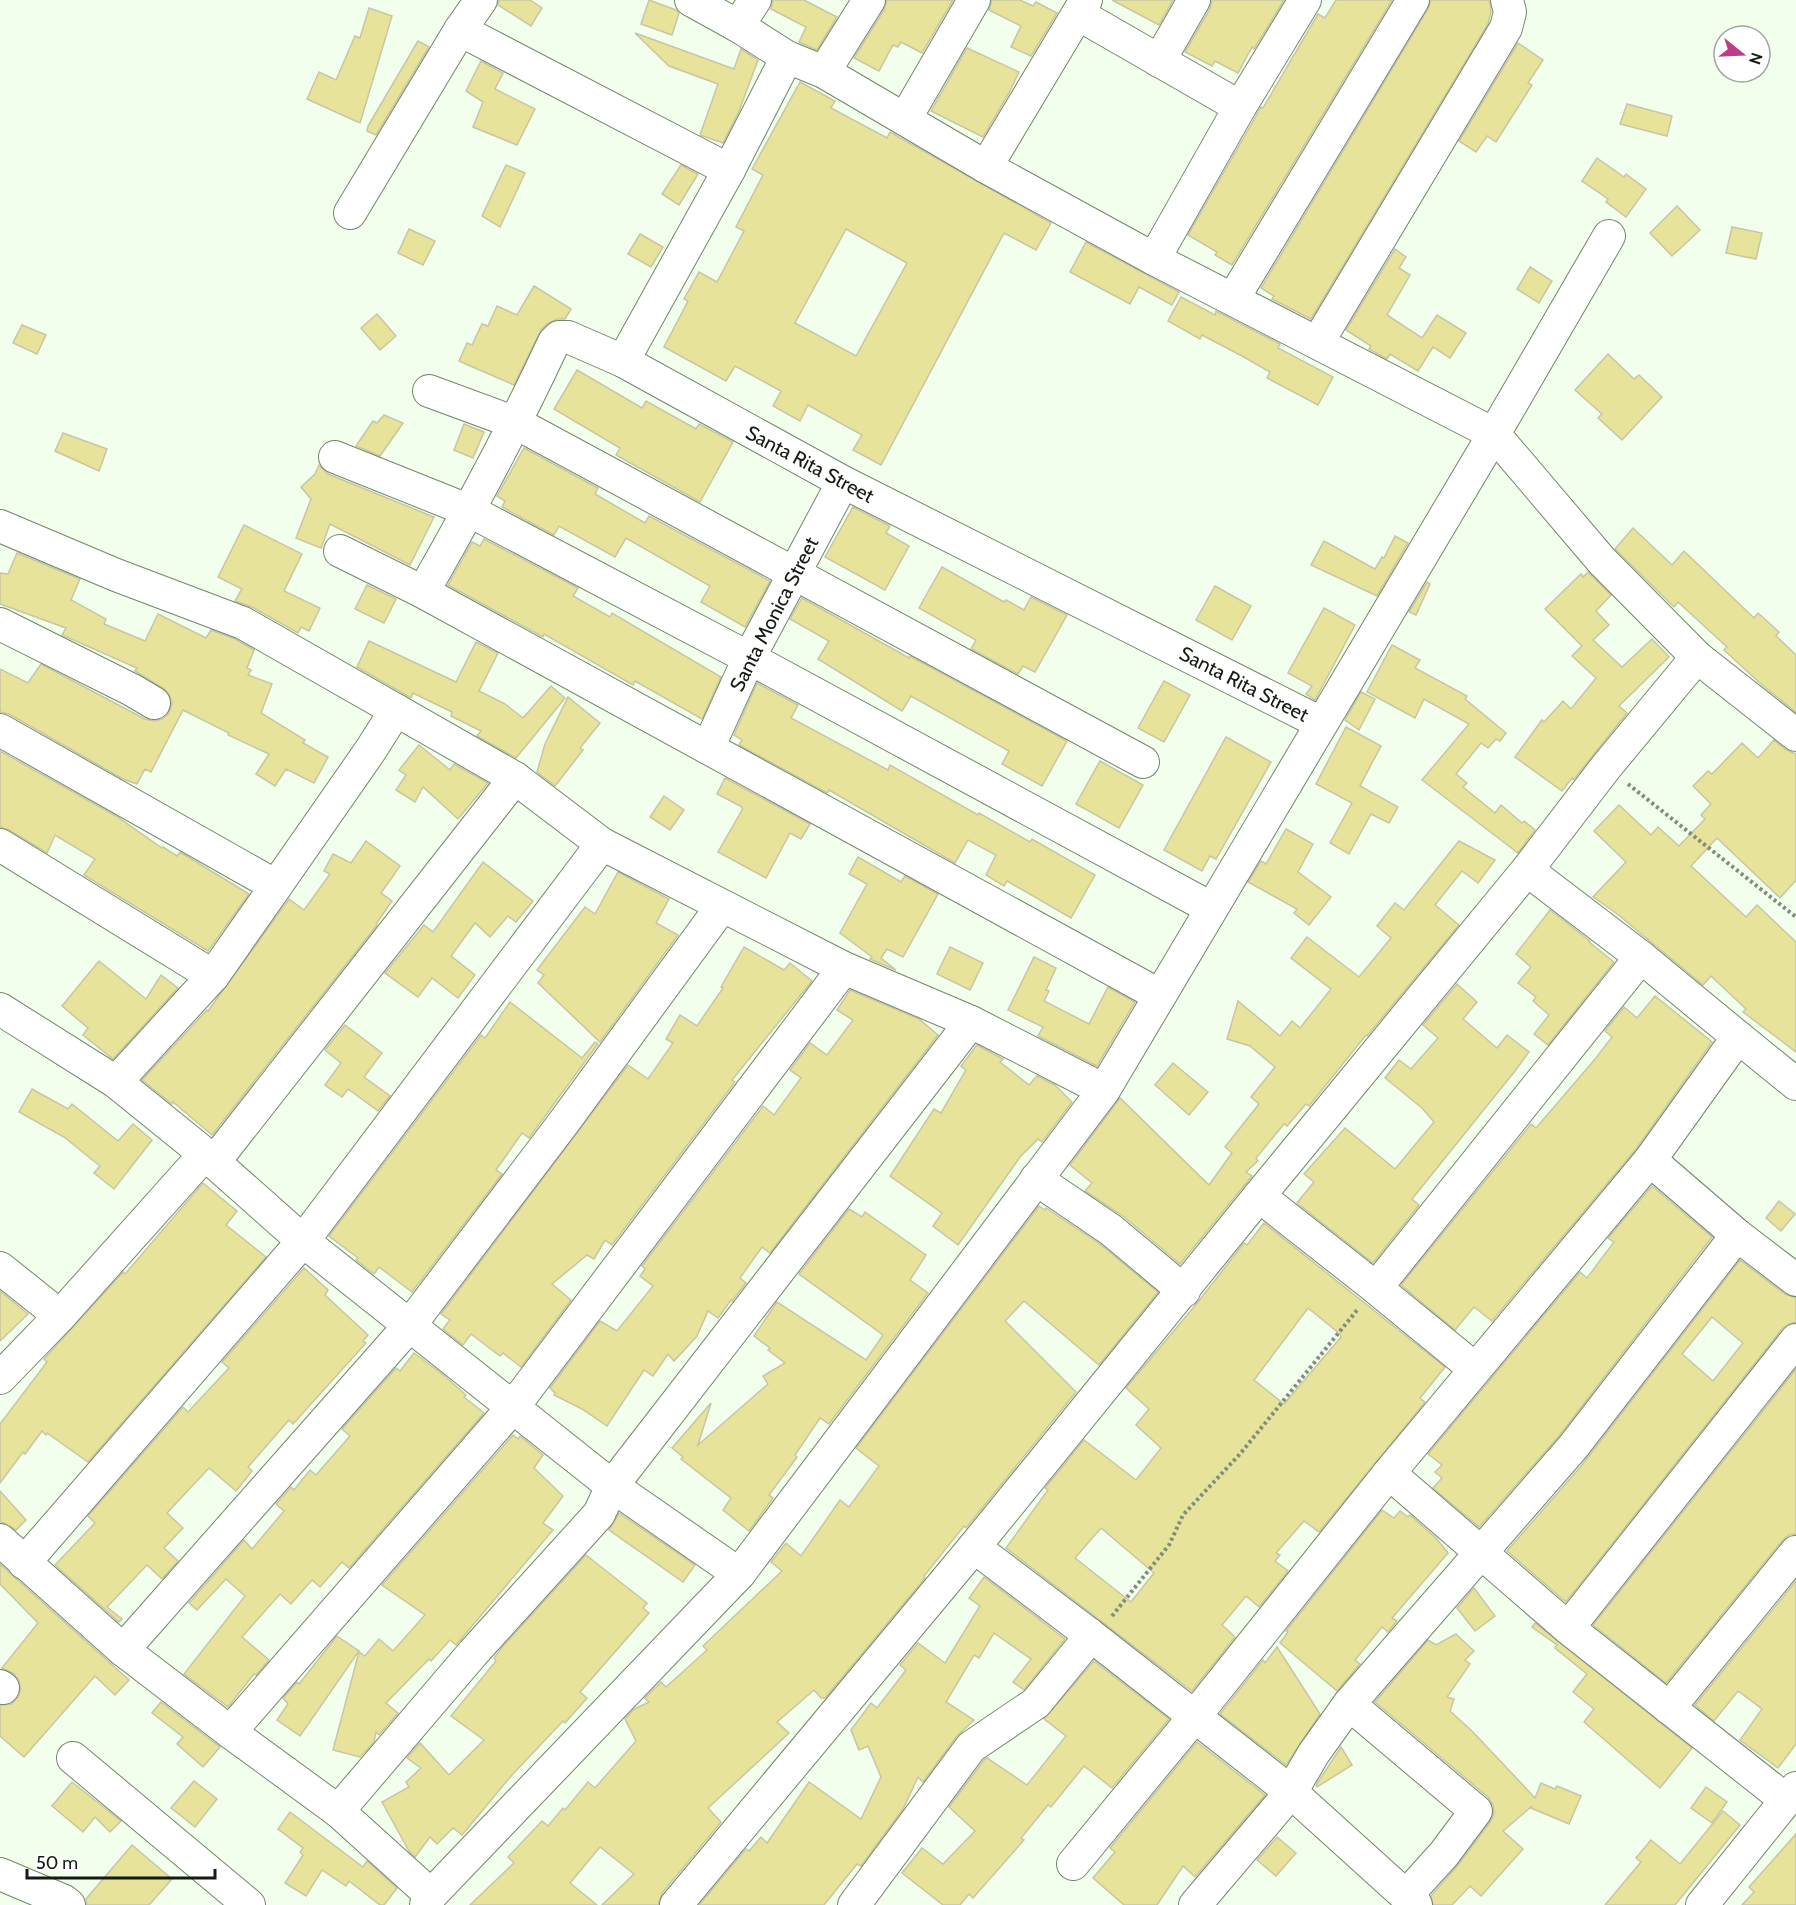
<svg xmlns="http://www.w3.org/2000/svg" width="1796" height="1905" font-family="Cabin,sans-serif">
<rect width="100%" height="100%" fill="#f2ffec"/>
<g fill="#e7e39a" stroke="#c7c6a4" stroke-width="1.5" fill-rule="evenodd">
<path d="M499,0h31l12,8 -11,18 -33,-21z"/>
<path d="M649,0l27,10 3,3 -7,22 -31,-11z"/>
<path d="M773,0h31l33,17 -20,33 -18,-8 7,-15 -35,-18z"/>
<path d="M887,0h66l-31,53 -21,-11 -3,5 -5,-2 -14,26 -25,-13 30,-48z"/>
<path d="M992,0h28l13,6 3,-4 21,11 -26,43 -20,-9 10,-21 -32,-16z"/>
<path d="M1112,0h61l-14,25z"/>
<path d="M1212,0h72l-30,49 -2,-2 -14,26 -23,-12 -3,5 -27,-14 25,-43z"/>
<path d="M1336,0h56l-160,265 -17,-10 2,-3 -29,-17 68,-119 5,-9 2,1 55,-94 7,4z"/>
<path d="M1431,0h56l3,2 1,10 -3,12 -177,295 -39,-20 2,-3 -13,-8 167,-279z"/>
<path d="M369,8l23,8 -32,107 -53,-24 12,-27 17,8 19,-44 5,2z"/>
<path d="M635,33l99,36 7,-20 17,11 -19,51 -16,32 -23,-8 18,-51 -49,-18z"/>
<path d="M418,41l11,6 -53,88 -9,-4 1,-5z"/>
<path d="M1518,43l25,17 -15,23 4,2 -36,57 -9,-6 -11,16 -17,-11z"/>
<path d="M967,48l52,24 -10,21 -26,44 -52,-26z"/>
<path d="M481,61l22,12 -8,16 40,20 -18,36 -44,-18 10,-25 -17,-11z"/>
<path d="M800,82l35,19 -4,7 56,30 3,-6 161,91 -15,27 -32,-17 -123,232 -28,-15 9,-15 -54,-30 -8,16 -27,-15 8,-15 -46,-25 -9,15 -62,-34 24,-46 -4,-2 15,-27 18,10 27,-51 -8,-4 27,-52 -11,-6zM846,229l61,34 -51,93 -61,-33z"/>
<path d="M1627,104l45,12 -5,20 -47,-12z"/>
<path d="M1597,158l27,19 2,-3 20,15 -20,28 -20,-15 2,-3 -26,-18z"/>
<path d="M506,165l19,8 -25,54 -18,-11z"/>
<path d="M681,165l17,9 -19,31 -17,-11z"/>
<path d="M1677,206l23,24 -28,26 -22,-23z"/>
<path d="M1732,227l30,6 -6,26 -30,-6z"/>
<path d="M409,229l26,12 -12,24 -25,-12z"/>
<path d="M640,234l23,13 -12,20 -23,-13z"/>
<path d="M1086,242l93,50 -7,13 -33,-18 -9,17 -60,-32z"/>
<path d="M1395,249l11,8 -7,11 11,7 -23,40 35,23 15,-23 29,18 -16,25 -17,-11 -15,24 -28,-17 -3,5 -18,-10 2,-3 -25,-16z"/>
<path d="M1530,267l22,14 -13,22 -22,-14z"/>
<path d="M534,286l37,23 -6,10h-7l-11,5 -6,6 -27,55 -55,-24 8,-18 5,2 10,-21 6,2 9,-20 20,9z"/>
<path d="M1181,297l34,18 1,-4 64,33 -2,4 55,29 -15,28 -51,-27 3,-6 -28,-16 -40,-21 -2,4 -32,-18z"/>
<path d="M377,314l19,22 -16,14 -19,-22z"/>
<path d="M22,325l24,10 -9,19 -24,-11z"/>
<path d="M1608,354l26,25 5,-4 23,22 -40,43 -24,-22 4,-4 -27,-24z"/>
<path d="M577,370l65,38 4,-7 50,28 3,-5 34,18 -33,60 -84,-47 4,-7 -66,-39z"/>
<path d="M384,415l19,8 -23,33 -24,-10 17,-25 4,2z"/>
<path d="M464,424l20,8 -11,26 -19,-8z"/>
<path d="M63,433l44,16 -8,22 -44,-20z"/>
<path d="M524,448l74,40 -3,6 50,29 4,-7 121,65 -25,46 -44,-25 9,-16 -84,-48 -11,19 -56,-31 -5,9 -52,-28 3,-6 -8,-5z"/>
<path d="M319,465l9,9 106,43 -24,48 -80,-41 -9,24 -25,-10 15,-39 -10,-12 14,-13z"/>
<path d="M853,507l37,19 -4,7 23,13 -24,44 -60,-33z"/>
<path d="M244,525l58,29 -18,37 36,17 -11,23 -8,-4 -3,6 -46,-26 -17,-6 7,-12 -24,-12z"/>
<path d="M1633,528l39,37 12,-14 70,67 4,-5 21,19 -3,4 20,19v57l-34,-27 -38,-35 3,-3 -49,-45 -4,5 -59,-58z"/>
<path d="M1395,536l13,7 -31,53 -66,-31 13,-24 51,28 7,-12 2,1z"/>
<path d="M484,539l94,49 -5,8 37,21 2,-4 109,64 -19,42 -67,-38 -2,4 -89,-51 -1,3 -95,-52 24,-43 8,4z"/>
<path d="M17,553l63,26 -9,21 35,19 -2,5 41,17 13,-27 48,24 5,-8 24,9 19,11 -7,18 4,2 -3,5 24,9 -11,29 44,27 -2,3 25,14 -14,26 -28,-14 -11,17 -19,-12 13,-20 -41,-19 1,-2 -46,-23 -32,62 -6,-3 -8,15 -14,-5 -114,-65 -9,-2v-43l28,14 13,-19 104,55 9,2 8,-2 7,-6 3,-9 -3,-10 -6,-6 -28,-17 2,-3 -75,-33 4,-7 -66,-24v-31l8,1z"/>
<path d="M942,567l62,35 2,-2 18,10 7,-13 36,18 -32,57 -12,-6 -5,8 -47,-25 5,-9 -57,-32z"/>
<path d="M1588,572l23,23 -15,16 13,14 -16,15 29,27 30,-28 17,18 -50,49 8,7 -53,66 -2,-1 -10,13 -47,-34 27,-37 2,2 19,-21 8,8 25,-31 -24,-22 10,-10 -37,-37 36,-35 2,3z"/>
<path d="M1427,582l3,2 -14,31 -7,-3z"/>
<path d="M367,585l29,14 -12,24 -29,-14z"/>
<path d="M1215,586l36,20 -19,34 -36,-20z"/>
<path d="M802,598l107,60 1,-2 157,85 -25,45 -40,-22 7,-13 -98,-55 -9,15 -84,-52 11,-18 -39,-22z"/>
<path d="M1324,608l31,17 -40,75 -9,-6 6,-8 -24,-13z"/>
<path d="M369,641l87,41 20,-40 22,11 -19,38 26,13 18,14 28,-32 14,12 -49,60 -39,-22 4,-5 -30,-15 1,-4 -39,-19 -2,5 -54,-31z"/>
<path d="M1392,645l28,15 -5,8 52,28 -2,3 41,34 -6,8 -4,-2 -8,9 -7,-5 -25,31 11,9 -4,4 32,26 6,-8 21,18 2,-2 11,9 -17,23 -96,-73 47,-56 -45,-25 -9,19 -48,-26z"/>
<path d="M1164,681l26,14 -26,47 -26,-14z"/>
<path d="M757,683l41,22 -7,13 97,52 2,-5 88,50 1,-2 51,29 2,-3 63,36 -24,43 -64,-37 -3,5 -18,-11 10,-20 -28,-15 -13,23 -126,-73 -2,3 -88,-48 3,-5 -8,-5z"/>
<path d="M1361,692l14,7 -16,31 -14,-10z"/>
<path d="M568,697l32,26 -20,25 3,2 -28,36 -18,-14 8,-28z"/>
<path d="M1346,727l35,19 -21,40 38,21 -9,16 -18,-9 -22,40 -19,-11 22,-40 -36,-19z"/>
<path d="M1226,737l45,25 -55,97 -6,-3 -8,15 -38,-21z"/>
<path d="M1774,740l11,9 11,5v126l-16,18 -63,-60 -26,28 55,51 11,-12 39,37v110l-53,-40 3,-3 -35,-33 -8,9 -87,-72 -23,-16 33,-35 -32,-31 25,-26 32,30 7,-8 21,19 26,-27 -4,-4 10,-11 -18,-18 15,-15 4,3 30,-31 16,15z"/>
<path d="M419,745l31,25 4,-6 34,19 -30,36 -35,-32 -8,15 -19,-12 10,-15 -7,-5z"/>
<path d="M0,751l116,65 46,32 1,-1 14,9 3,-4 69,42 -41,57 -124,-76 11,-16 -40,-24 -8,18 -38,-23 -9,-3z"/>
<path d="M1100,761l43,24 -24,43 -43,-24z"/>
<path d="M725,778l85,46 -9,15 -11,-6 -24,45 -48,-26 24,-42v-3l-25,-13z"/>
<path d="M664,796l20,14 -14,20 -20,-13z"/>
<path d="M1286,829l27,15 -15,28 33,25 -22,28 -15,-12 3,-4 -49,-27 13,-21 5,3z"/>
<path d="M366,841l34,25 -19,27 11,8 -16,23 1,1 -165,210 -39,-33 -1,2 -30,-24 65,-70 1,1 81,-112 15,11 26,-36 -6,-3 9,-17 18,9z"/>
<path d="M1459,841l36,19 -17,23 -16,-12 -27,34 24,20 -92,111 -1,-1 -57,71 -3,-2 -19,22 -3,-2 -28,34 2,3 -12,11 6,4 -72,88 -57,-48 -38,-25 7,-8 -22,-18 50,-67 89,87 23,-32 -7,-6 34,-43 -8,-7 24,-30 -25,-21 -23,-7 11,-38 42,35 12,-15 8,7 31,-39 -40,-31 16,-21 52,40 32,-39 -14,-12 18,-23 9,7z"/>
<path d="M858,857l43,25 4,-6 33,18 -35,63 -16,-8 -6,9 15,12 -26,-11 2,-2 -32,-24 27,-49 -18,-10z"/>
<path d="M483,862l50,39 -17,21 -8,-6 -18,21 -15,-14 -24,33 24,19 -17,23 -26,-20 -14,19 -33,-24 39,-48 9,7z"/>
<path d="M618,872l51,27 -13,24 22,12 -78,107 -62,-59 6,-8 -7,-5 48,-63 10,7z"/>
<path d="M1550,910l40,31 -1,1 25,20 -66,83 -14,-11 15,-19 -16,-14 3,-4 -18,-14 13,-16 -15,-13z"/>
<path d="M744,947l40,23 6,-7 22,18 -80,99 3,2 -123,163 -7,-5 -11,19 -7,-4 -35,29 19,16 -50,67 -18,-14 -3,3 -29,-22 -8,11 -20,-16 7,-9 -9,-6 187,-249 20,14 25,-36 -7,-4 14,-24 17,11 26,-38 -2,-1z"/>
<path d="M950,947l33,16 -13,27 -33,-16z"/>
<path d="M1034,957l22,11 -10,22 3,1 -5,10 45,23 19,-37 27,15 -38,64 -59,-30 5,-9 -35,-17z"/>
<path d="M99,961l47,38 15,-24 17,13 -65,71 -30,-24 5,-7 -26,-22z"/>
<path d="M1457,984l20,18 -14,17 34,29 10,-13 22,17 -14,19 -103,128 7,6 -46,58 -76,-60 17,-21 -10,-8 41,-46 50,41 39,-47 -12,-14 -37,-30 14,-18 12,9 27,-31 -15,-13z"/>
<path d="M850,990l69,29 19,16 -168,218 -8,-6 -22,31 6,5 -14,18 -1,-1 -13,18 -10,-7 -11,25 -23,25 -6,-7 -15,22 -9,-6 -37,56 -25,-17 -28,-14 1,-2 -5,-5 50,-67 17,10 36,-45 -13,-10 5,-7 -3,-3 121,-160 11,9 27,-37 -11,-8 20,-27 17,12 26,-35 -16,-10z"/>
<path d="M1655,996l57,46 -76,107 -144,172 -18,-14 -19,23 -54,-45 130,-161 5,4 60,-70 16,-21 -7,-6 19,-24 13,11z"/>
<path d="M510,1002l72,56 13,-16 3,2 -69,94 -7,-5 -26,37 6,4 -90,118 -33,-25 -5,7 -18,-14 2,-2 -29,-22 152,-201 4,3z"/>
<path d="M345,1025l37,28 -18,24 26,19 -12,15 -30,-22 -6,8 -17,-12 16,-22 -16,-13z"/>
<path d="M977,1045l26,14 -3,3 29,23 8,-9 18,9 17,17 -30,40 -4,-3 -18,18 -62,88 -25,-19 9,-13 -52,-37 44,-67 7,4 25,-43 -5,-4z"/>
<path d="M1173,1063l35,29 -19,23 -34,-30z"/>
<path d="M32,1089l36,20 4,-5 46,37 15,-17 19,16 -38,49 -20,-16 6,-7 -36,-29 -45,-25z"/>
<path d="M203,1183l34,28 -11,14 40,32 -178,205 -41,-29 -1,2 -4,-4 -17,23 -2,-2 -23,31v-59l47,-62 -3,-3 79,-87 2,2z"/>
<path d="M1652,1186l60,51 -153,199 -80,91 -46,-39 9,-10 -7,-6 7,-7 -14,-11 152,-182 7,6 27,-36 -6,-4z"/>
<path d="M1779,1201l16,13 -14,17 -15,-13z"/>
<path d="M1039,1206l6,4 1,-2 54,36 58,48 -59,73 -75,-64 -19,20 71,71 -110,136 -2,-2 -40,50 1,2 -100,120h-4l-7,-8 -37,32 12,11 -81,75 13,14 -59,71 -4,12h-56l32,-31 -34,-27 -30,36 27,22h-127l44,-42 -6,-6 34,-36 6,5 15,-18 2,2 23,-28 7,6 41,-47 -11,-22 9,-10 15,-7 -4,-4 16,-16 5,5 41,-37 -4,-4 79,-75 -11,-9 15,-19 15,13 39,-56 9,7 30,-41 -23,-18z"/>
<path d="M849,1209l13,8 3,-5 61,43 -16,25 18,13 -99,131 -9,-6 -25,37 2,2 -28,38 4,3 -24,33 -26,-21 8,-12 -50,-39 2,-2 -11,-9 39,-45 -13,42 70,-61 -5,-8 22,-13 -17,-13 2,-2 -16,-12 23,-34 89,58 17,-25 -84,-61z"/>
<path d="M1264,1223l181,144 -25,31 5,4 -106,130 -15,-11 -28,32 4,2 -5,6 13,10 -29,36 -13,-11 -24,29 13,12 -43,54 -186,-143 42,-58 -3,-2 39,-48 52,40 25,-32 -25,-23 13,-16 -23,-21 72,-86 46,-59 3,2zM1308,1308l32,26 1,3 -57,67 -30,-24zM1101,1528l53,45 -23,29 -56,-44z"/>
<path d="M1740,1260l45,34 11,4v24l-7,2 -7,5 -216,273 -59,-51 75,-86zM1712,1317l31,26 -30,38 -31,-27z"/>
<path d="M304,1268l24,22 -3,5 43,40 -5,6 3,2 -73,81 -4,-4 -41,47 4,4 -16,20 -27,-23 -42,45 16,15 -19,20 14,13 -16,18 -15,-14 -40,42 15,12 -3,3 -64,-57 40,-42 -7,-7 95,-109 5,5 41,-44 -7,-6z"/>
<path d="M0,1291l28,23 -28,27z"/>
<path d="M414,1353l28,21 24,21 -2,2 20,16 -135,155 -7,-6 -22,25 -8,-7 -21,24 -11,-10 -38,43 27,23 -13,15 -2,-1 -26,33 -44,-33 61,-78 -19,-17 -29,31 -8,-7 55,-63 8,9 32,-38 -8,-7 3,-3 12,-14 3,3 16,-20 6,5 34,-39 -8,-7 54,-61 4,3z"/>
<path d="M1796,1369v165l-7,1 -7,6 -116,142 -73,-58z"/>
<path d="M513,1435l5,4 2,-3 23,19 -9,13 29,28 -20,27 10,7 -97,115 -6,-5 -19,21 -2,-2 -43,44 12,10 -19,22 -3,-3 -2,10 -14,15 -27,-7 26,-98 6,4 14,-17 14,12 32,-36 -43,-30z"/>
<path d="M0,1491l26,29 -10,10 -12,-7h-4z"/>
<path d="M1382,1510l12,8 6,-7 8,6 2,-2 26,23 12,15 -56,65 5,3 -9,11 -6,-5 -27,33 5,4 -23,27 -57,-48 8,-11 -2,-1z"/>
<path d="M619,1513l76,52 -12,17 -74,-52z"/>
<path d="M586,1555l61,48 -4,5 6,5 -69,79 7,6 -22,25 -2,-2 -51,54 -50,60 -9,-7 -16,16 -7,-7 -15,20 -6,-6 -27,-49 27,-15 -3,-5 15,-14 -14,-10 13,-15 29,32 35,-35 -33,-24 45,-55 -2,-3 10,-13z"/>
<path d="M0,1564l129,116 -14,15 -20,-19 -71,81 -24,-21v-31l11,-1 7,-7 3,-8 -2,-9 -6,-7 -11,-5 36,-45 -38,-39z"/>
<path d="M984,1577l81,62 -41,51 -11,-8 18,-23 -37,-26 -15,25 -5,-3 -28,47 28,18 -17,16 -34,46 -5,-5 -15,32 -42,57 -4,-2 -33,41h-125l47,-56 3,2 12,-14 6,6 42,-61 52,37 20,-42 -13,-31 -9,4 -8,-20 20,-27 6,5 29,-38 -6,-5 18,-22 27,20 35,-57 -11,-8z"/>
<path d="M1796,1581v163l-18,24 -38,-28 22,-31 -24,-18 -24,30 -19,-16z"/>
<path d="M1474,1588l21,28 -20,15 -18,-23z"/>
<path d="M1535,1623l157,125 -32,40 -76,-66 10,-13 -21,-17 14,-18 -32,-26 2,-3 -25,-18z"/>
<path d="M1456,1634l18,17 -9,9 5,4 -23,33 7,2 -4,12 23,21 62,66 6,-15 14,6 2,-3 24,10 -12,28 -38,-16 1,-2 -29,25 20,18 -42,47 -11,-10 -18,19h-19l-2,-9 27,-31 32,-43 4,-8 -1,-9 -5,-8 -113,-95 53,-62 8,5z"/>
<path d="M337,1636l22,15 -59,85 -23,-16 11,-16 -5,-6 14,-16 2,2z"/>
<path d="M1277,1647l43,67 -34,51 -66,-51 43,-54 2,3z"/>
<path d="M1094,1661l75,58 -57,69 -28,-22 -33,41 -3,-2 -27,33 3,2 -51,58 -4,-4 -9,11h-17l-41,-32 20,-25 21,16 32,-33 -26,-24 35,-47 3,-2 40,27 39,-49 -22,-17z"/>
<path d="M161,1702l59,45 -17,20 -26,-23 6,-7 -31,-24z"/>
<path d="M1197,1742l68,53 -70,82 -12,-11 -26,39h-33l-31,-27 22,-26 -5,-4z"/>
<path d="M1341,1747l11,18 -35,22 -1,-2z"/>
<path d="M194,1781l23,18 -22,28 -24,-19z"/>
<path d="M72,1782l49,39 -11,11 -15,-15 -12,15 -31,-26z"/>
<path d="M1706,1787l21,15 -15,21 -21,-15z"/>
<path d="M1723,1811l17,14 -65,80h-70l36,-43 -5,-4 15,-18 29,24z"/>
<path d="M290,1812l73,55 4,-6 30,27 -13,17h-4l-31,-24 -3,5 -24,-16 -16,26 -21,-13 18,-28 -3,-3 3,-4 -25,-19z"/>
<path d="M1796,1834v71h-54l12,-13 -5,-5z"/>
<path d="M1277,1837l19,16 -20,23 -19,-16z"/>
<path d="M132,1845l40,34 -23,26h-62l-1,-6z"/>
</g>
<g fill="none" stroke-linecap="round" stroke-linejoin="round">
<g stroke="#74866b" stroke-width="34">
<g id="minor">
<path d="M691,0l47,26 49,31 37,15 162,95 168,92 340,175 108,127 95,96 99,78"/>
<path d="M1078,14l162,93"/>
<path d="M738,26l17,-26"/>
<path d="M460,30l269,140"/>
<path d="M1159,61l35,-61"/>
<path d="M824,72l45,-72"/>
<path d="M905,119l69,-119"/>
<path d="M986,167l100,-167"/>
<path d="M350,213l110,-183 21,-30"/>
<path d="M1154,259l86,-152 65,-107"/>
<path d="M1233,299l180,-299"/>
<path d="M1318,342l188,-314 4,-16 -3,-12"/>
<path d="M623,361l106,-191 58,-113"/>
<path d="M429,391l87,32 627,339"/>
<path d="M335,457l135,54 279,147 462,250"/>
<path d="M0,526l116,49 127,48 272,155 87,66 242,124 127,54 133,68"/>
<path d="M340,551l83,41 736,403"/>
<path d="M423,592c47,-82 91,-164 131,-250l5,-5h9l55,24 220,121 478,241"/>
<path d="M0,624l132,66 22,13"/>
<path d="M0,730l276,156 -63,90 -97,106"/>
<path d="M708,748l41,-90 94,-176"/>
<path d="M0,845l213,131"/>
<path d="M276,886l94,-135 26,-41"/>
<path d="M0,1009l116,73 89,72 98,87 309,245 127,88"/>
<path d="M1738,1037l58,47"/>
<path d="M1650,1160l87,75 59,45"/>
<path d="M214,1162l301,-384"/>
<path d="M1036,1179l75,51 73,61"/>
<path d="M1259,1196l117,92 265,-331"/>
<path d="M0,1268l60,48"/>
<path d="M1376,1288l99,81"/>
<path d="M0,1378l60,-62 145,-162"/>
<path d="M1389,1473l179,155 218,172"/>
<path d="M0,1540l123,110 107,82 108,79 93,84"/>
<path d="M974,1547l115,87"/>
<path d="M24,1563l279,-322 299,-397"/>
<path d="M1568,1628l228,-288"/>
<path d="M123,1650l287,-325 154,-203 158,-216"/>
<path d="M0,1686l3,2"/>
<path d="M1349,1704l127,107 -32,43 -38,42"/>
<path d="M1669,1708l127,-156"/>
<path d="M230,1732l283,-325 331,-439"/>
<path d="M73,1758l176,147"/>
<path d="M338,1811l135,-158 126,-139 13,-28 359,-464"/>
<path d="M1073,1864l122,-148 194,-243 261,-313 88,-123 -97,-80 -114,-87"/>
<path d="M0,1874l64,27 5,4"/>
<path d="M426,1905l5,-10 308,-321 365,-484 390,-656 115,-198"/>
<path d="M676,1905l298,-358 285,-351 268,-326 79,-103 91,-110"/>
<path d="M854,1905l117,-158 65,-44 45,-55 8,-14 202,158 125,113"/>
<path d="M1195,1905l96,-113 23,-39 35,-49 224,-257 164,-212"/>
<path d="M1702,1905l94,-117"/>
</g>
</g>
<g stroke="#828c7e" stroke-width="4" stroke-dasharray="3 3" stroke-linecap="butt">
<path d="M1628,784l168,133"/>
<path d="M1112,1616l57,-71 14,-30 57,-61 118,-145"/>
</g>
<use href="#minor" stroke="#fff" stroke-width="32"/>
</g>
<g text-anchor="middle" stroke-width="4.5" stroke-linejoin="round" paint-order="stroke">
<g font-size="20" fill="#141b11" stroke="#fff">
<text transform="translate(810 464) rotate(28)" y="7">Santa Rita Street</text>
<text transform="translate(774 614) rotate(-63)" y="7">Santa Monica Street</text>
<text transform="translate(1244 684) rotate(27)" y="7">Santa Rita Street</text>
</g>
</g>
<g transform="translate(1742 54) rotate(108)"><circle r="28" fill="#ffffff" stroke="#a1a4a0" stroke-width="1.5"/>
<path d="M0-4.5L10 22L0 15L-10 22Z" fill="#bd3d89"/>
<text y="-9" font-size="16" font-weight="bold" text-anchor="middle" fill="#141b11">N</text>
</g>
<path d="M27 1869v9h188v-9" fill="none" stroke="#141b11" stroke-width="3"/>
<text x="36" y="1869" font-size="18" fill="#141b11" stroke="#ffffff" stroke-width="4.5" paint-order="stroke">50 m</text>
</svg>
